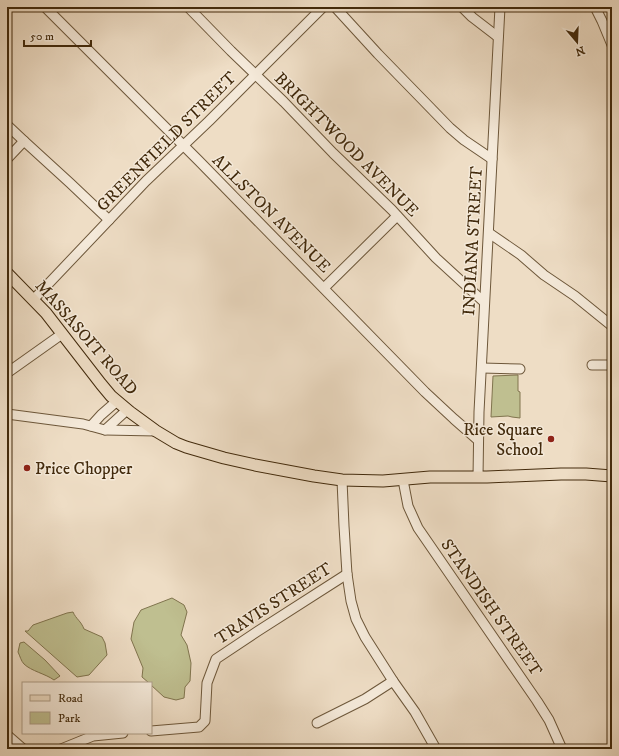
<svg xmlns="http://www.w3.org/2000/svg" width="619" height="756" font-family="'IM FELL DW Pica',serif">
<rect width="100%" height="100%" fill="#eeddc5"/>
<filter id="stains"><feTurbulence type="fractalNoise" baseFrequency=".005" numOctaves="4"/><feColorMatrix values="0 0 0 0 .2 0 0 0 0 .09 0 0 0 0 .02 0 0 0 .5 -.17"/></filter>
<radialGradient id="worn" r=".72"><stop offset=".6" stop-color="#630" stop-opacity="0"/><stop offset="1" stop-color="#630" stop-opacity=".3"/></radialGradient>
<g fill="#bfbf90" stroke="#80744e">
<path d="M518,375v16l2,1v26l-8,-1 -4,-1 -17,1 2,-41z"/>
<path d="M172,598l12,7 3,7 -6,23 6,10 4,18 -1,18 -5,6 -1,11 -8,2 -12,-3 -13,-12v-2h-2l-7,-6 1,-9 -12,-29 3,-17 7,-12z"/>
<path d="M73,612c3,7 8,9 11,17l18,8 3,6 2,12 -18,20 -12,2 -52,-46h3l5,-6 34,-12z"/>
<path d="M24,642l21,18 15,16 -6,4c-8,-6 -23,-9 -30,-16 -3,-3 -4,-8 -6,-12l2,-9z"/>
</g>
<g fill="none" stroke-linecap="round" stroke-linejoin="round">
<g stroke="#6d573a" stroke-width="11">
<g id="minor">
<path d="M45,7l154,154 226,231 29,27 24,21"/>
<path d="M188,7l43,44 53,51 49,51 59,57 44,48 48,44"/>
<path d="M335,7l43,47 72,74 14,12 28,19"/>
<path d="M462,7l10,10 26,20"/>
<path d="M595,7l7,14 10,24"/>
<path d="M7,125l17,16 46,42 39,37"/>
<path d="M7,159l17,-18"/>
<path d="M489,233l32,22 23,20 31,21 37,30"/>
<path d="M324,288l73,-72"/>
<path d="M33,300l113,-119 63,-60 114,-114"/>
<path d="M592,365h20"/>
<path d="M482,368l38,1"/>
<path d="M7,373l55,-39"/>
<path d="M7,414l76,10 22,6 51,1"/>
<path d="M91,426l10,-11 16,-14"/>
<path d="M105,430l22,-20"/>
<path d="M478,477l1,-65 21,-405"/>
<path d="M342,480l2,46 3,48 4,27 5,18 9,18 28,44 22,31 21,37"/>
<path d="M403,480l5,26 10,22 119,173 12,19 13,29"/>
<path d="M317,723l48,-24 28,-18"/>
<path d="M151,731l48,-4 6,-6 2,-38 9,-24 42,-28 89,-57"/>
<path d="M7,735l16,14"/>
<path d="M61,749l32,-13 30,-3"/>
</g>
</g>
<g stroke="#422a0c" stroke-width="13">
<path id="major" d="M7,273l39,40 55,71 10,12 19,16 26,19 20,12 10,4 38,11 31,7 59,11 28,4 41,1 47,-4h57l74,-3h25l26,2"/>
</g>
<use href="#minor" stroke="#f4e9d9" stroke-width="9"/>
<use href="#major" stroke="#eeddc5" stroke-width="11"/>
</g>
<g fill="#8f2418" stroke="#f4e9d9" stroke-width="1.5">
<circle cx="551" cy="439" r="4"/>
<circle cx="27" cy="468" r="4"/>
</g>
<g text-anchor="middle" stroke-width="3" stroke-linejoin="round" paint-order="stroke">
<g font-size="17" fill="#422a0c" stroke="#f4e9d9">
<text transform="translate(166 141) rotate(-45)" y="6">GREENFIELD STREET</text>
<text transform="translate(347 144) rotate(45)" y="6">BRIGHTWOOD AVENUE</text>
<text transform="translate(272 213) rotate(45)" y="6">ALLSTON AVENUE</text>
<text transform="translate(472 241) rotate(-87)" y="6">INDIANA STREET</text>
<text transform="translate(87 337) rotate(49)" y="6">MASSASOIT ROAD</text>
<text transform="translate(273 603) rotate(-33)" y="6">TRAVIS STREET</text>
<text transform="translate(492 607) rotate(55)" y="6">STANDISH STREET</text>
</g>
<g font-size="17" fill="#422a0c" stroke="#f4e9d9" text-anchor="end">
<text x="543" y="435">Rice Square<tspan x="543" dy="20">School</tspan></text>
<text x="35" y="474" text-anchor="start">Price Chopper</text>
</g>
</g>
<rect width="619" height="756" fill="none" stroke="#eeddc5" stroke-width="24"/>
<rect x="8" y="8" width="603" height="740" fill="none" stroke="#422a0c" stroke-width="2"/>
<rect x="12" y="12" width="595" height="732" fill="none" stroke="#422a0c"/>
<rect x="22" y="682" width="130" height="52" fill="#f4e9d9" stroke="#ad9d87"/>
<rect x="30" y="695" width="20" height="6" fill="#eeddc5" stroke="#ad9d87"/>
<text x="58" y="702" font-size="12" fill="#422a0c">Road</text>
<rect x="30" y="712" width="20" height="12" fill="#bfbf90" stroke="#ad9d87"/>
<text x="58" y="722" font-size="12" fill="#422a0c">Park</text>
<g transform="translate(577 42) rotate(161)" stroke="#f4e9d9" stroke-width="3" paint-order="stroke">
<path d="M0-3L7 15L0 10L-7 15Z" fill="#422a0c"/>
<text y="-6" font-size="11" font-weight="bold" text-anchor="middle" fill="#422a0c">N</text>
</g>
<path d="M24 40v6h67v-6" fill="none" stroke="#422a0c" stroke-width="2"/>
<text x="30" y="40" font-size="12" fill="#422a0c" stroke="#f4e9d9" stroke-width="3" paint-order="stroke">50 m</text>
<rect width="100%" height="100%" filter="url(#stains)"/>
<rect width="100%" height="100%" fill="url(#worn)"/>
</svg>
